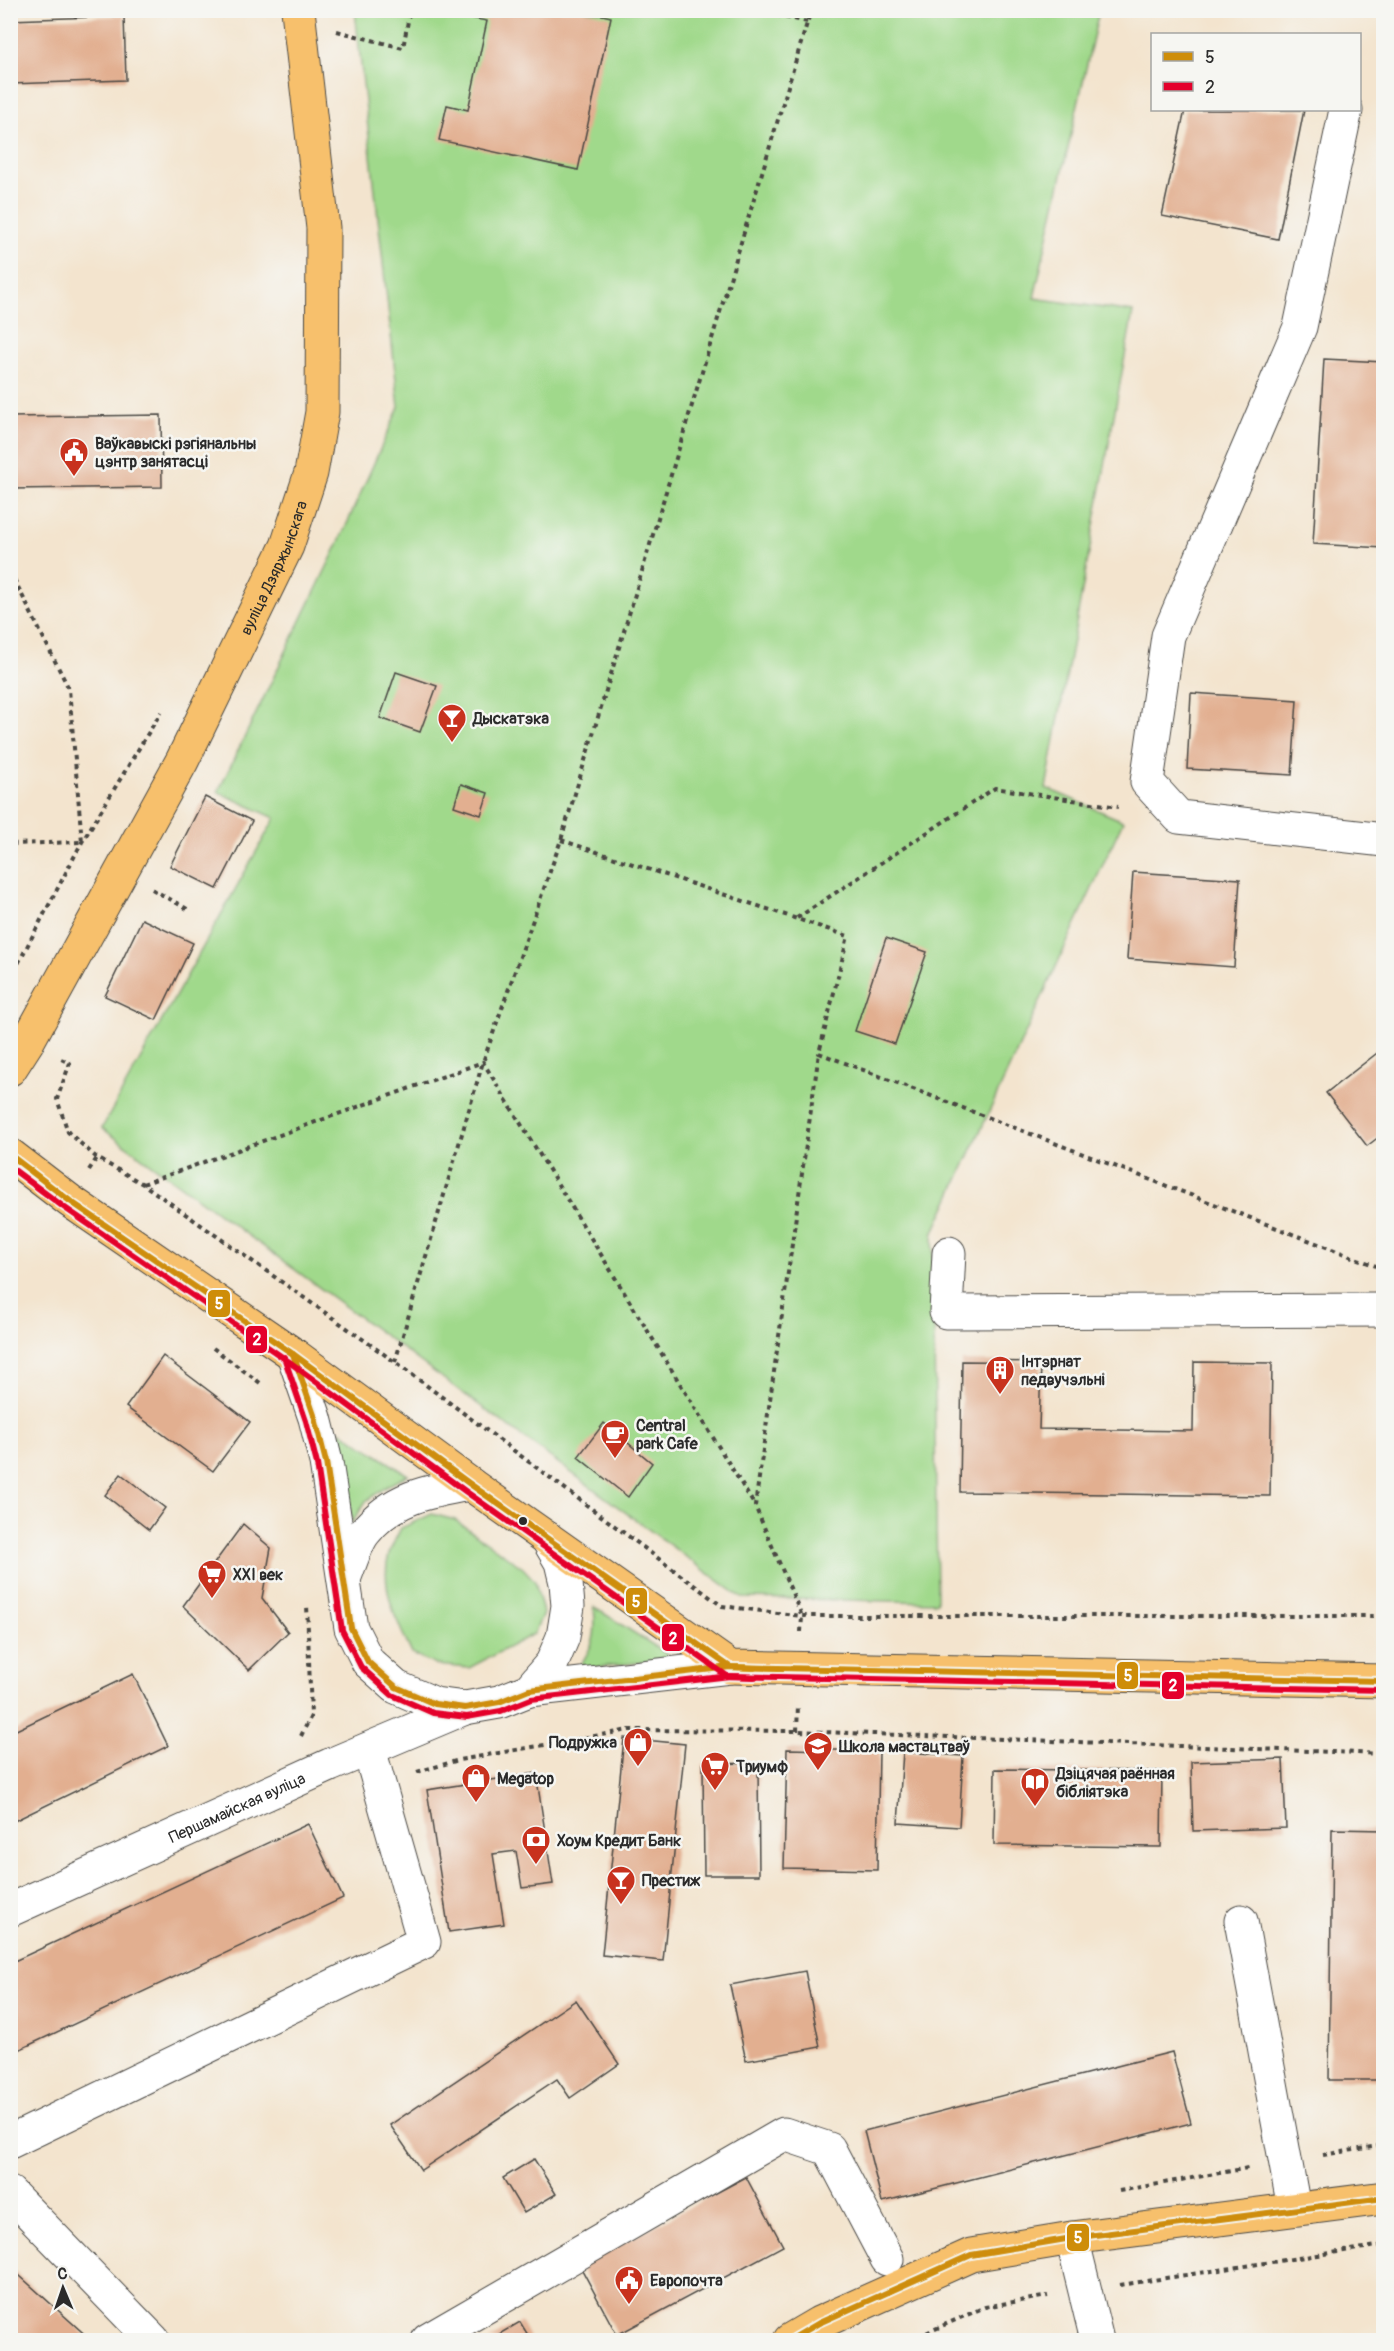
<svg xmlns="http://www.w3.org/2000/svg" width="1394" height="2351" font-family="Pangolin,sans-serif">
<rect width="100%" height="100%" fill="#f6f6f2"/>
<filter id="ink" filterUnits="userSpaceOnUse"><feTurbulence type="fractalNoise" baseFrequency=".0167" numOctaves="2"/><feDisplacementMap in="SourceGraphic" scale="12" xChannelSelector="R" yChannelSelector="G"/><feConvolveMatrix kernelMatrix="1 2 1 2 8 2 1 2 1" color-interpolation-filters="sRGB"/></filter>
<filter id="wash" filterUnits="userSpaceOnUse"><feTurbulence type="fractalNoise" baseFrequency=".008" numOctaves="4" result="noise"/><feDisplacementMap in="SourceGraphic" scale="24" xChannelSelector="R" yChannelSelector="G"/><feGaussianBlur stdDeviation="1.35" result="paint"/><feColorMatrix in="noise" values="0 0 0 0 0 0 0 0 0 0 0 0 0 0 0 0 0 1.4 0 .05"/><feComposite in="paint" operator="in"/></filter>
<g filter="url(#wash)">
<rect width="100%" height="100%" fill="#f3e4ce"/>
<g fill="#a0d98b" stroke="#66825b" stroke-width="1.5">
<path d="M355,11h744l-65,287 99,14 -87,476 77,33 -190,413 4,368 -195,-4 -640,-470 173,-310 -57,-26 120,-248 61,-137z"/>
<path d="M340,1431l68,44 -17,9 -25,17 -14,22z"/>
<path d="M432,1514l23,6 68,48 12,13 8,32 -9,21 -65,34 -33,-3 -24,-11c-14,-31 -33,-66 -23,-100 3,-9 8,-18 12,-26z"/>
<path d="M594,1607l81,52 -97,10c16,-25 19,-32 16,-62z"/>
</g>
<g id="blocks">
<g fill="#e2af90">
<path d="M467,10h114l30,7 -33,153 -139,-30 8,-35 21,5 19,-89 -22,-4z"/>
<path d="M124,16l2,64 -116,4v-64z"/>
<path d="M1185,110h119l-26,129 -116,-23z"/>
<path d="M1324,359l60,3v186l-71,-4z"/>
<path d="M161,415l1,72 -152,2v-72z"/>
<path d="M396,672l41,14 -17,46 -40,-14z"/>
<path d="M1191,693l106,7 -5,75 -105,-6z"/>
<path d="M461,784l27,9 -7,22 -27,-9z"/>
<path d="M205,797l47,24 -35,68 -47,-23z"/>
<path d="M1133,872l107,7 -6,88 -107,-8z"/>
<path d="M142,919l51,24 -37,77 -51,-24z"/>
<path d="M886,938l41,14 -32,92 -40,-13z"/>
<path d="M1381,1050l3,4v79l-17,13 -41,-53z"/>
<path d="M163,1356l87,66 -37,49 -87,-64z"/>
<path d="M962,1361l79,1 -2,67 154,2 1,-69 78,1 -2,133 -310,-4z"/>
<path d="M604,1423l48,40 -24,34 -50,-40z"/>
<path d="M121,1474l44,34 -16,22 -44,-35z"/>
<path d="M243,1524l28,24 -9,50 26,34 -39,38 -66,-64z"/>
<path d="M133,1674l35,72 -158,77v-90z"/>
<path d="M624,1738l61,6 -22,217 -61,-6z"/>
<path d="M787,1749l92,2 -2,119 -93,-2z"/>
<path d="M903,1752l60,4 -4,71 -61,-4z"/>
<path d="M1283,1759l3,69 -93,3 -2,-69z"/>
<path d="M758,1763l1,112h-55l-1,-111z"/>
<path d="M995,1769l167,2 -1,76 -167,-2z"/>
<path d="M536,1773l17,111 -31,4 -6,-37 -23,3 11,70 -55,8 -22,-142z"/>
<path d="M308,1824l35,74 -333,156v-91z"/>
<path d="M1332,1829l52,1v250h-55z"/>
<path d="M805,1971l15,76 -74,14 -16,-76z"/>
<path d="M576,2000l43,64 -49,34 -13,-19 -136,91 -31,-45z"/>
<path d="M1172,2052l19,71 -309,79 -18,-71z"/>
<path d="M534,2159l22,35 -32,19 -21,-35z"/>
<path d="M746,2177l37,69 -166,89 -37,-69z"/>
<path d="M10,2267l81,73h-81z"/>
<path d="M520,2322l11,18h-42z"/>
</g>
</g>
</g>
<g filter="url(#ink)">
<use href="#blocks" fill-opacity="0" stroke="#494743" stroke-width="1.5"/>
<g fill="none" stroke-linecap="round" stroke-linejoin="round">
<g stroke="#494743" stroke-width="35">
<g id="minor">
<path d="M1346,110l-46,217 -132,309 -21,146 32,35 205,23"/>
<path d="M949,1253l-3,59 438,-2"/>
<path d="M293,1354l22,64 11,44 25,166 17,34 28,25 39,17 30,4 34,-6 30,-12 23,-27 11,-26 5,-31 -2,-23 -5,-21 -14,-24"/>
<path d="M344,1579c6,-14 11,-34 20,-46 28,-36 65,-42 106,-49"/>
<path d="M529,1690l201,-23"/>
<path id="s1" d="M10,1910l320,-145 135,-57"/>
<path d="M1241,1921l53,287"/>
<path d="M10,2142l414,-200 -55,-193"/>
<path d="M10,2193l143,147"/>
<path d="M1072,2238l25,102"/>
<path d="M428,2340l356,-206 45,15 58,110"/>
</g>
</g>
<g stroke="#494743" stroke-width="35">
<g id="major">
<path id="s2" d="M10,1069l18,-28 154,-280 105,-215 24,-73 11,-61 1,-184 -25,-218"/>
<path d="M10,1155l60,46 223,153 177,130 260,183 654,14"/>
<path d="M790,2340l29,-17 152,-68 101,-17 312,-40"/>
</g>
</g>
<g stroke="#494743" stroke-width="4" stroke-dasharray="4.5 4.5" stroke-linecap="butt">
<path d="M750,10l58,12"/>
<path d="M337,31l66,17 7,-38"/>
<path d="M10,571l59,118 13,153 -72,2"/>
<path d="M561,840l287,96 -29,117 565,216"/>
<path d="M152,889l37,21"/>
<path d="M797,918l198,-130 123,19"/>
<path d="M10,979l72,-137 79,-130"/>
<path d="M61,1059l9,4 -13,36 11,33 29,26 46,26 252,178 327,244 80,10h582"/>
<path d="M89,1170l8,-12"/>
<path d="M143,1184l340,-122 272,444"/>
<path d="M213,1348l50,37"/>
<path d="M395,1362l88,-300 78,-222 250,-830"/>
<path d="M801,1632l1,-16 -47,-110 64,-453"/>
<path d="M797,1731l1,-25"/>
<path d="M301,1736l10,-20 -4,-112"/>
<path d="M417,1772l42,-12 170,-30 168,1 587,23"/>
<path d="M1323,2155l61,-10"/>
<path d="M1119,2191l129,-23"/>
<path d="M1120,2285l264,-40"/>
<path d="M910,2340l75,-33 63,-11"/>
</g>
<use href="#minor" stroke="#fff" stroke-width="33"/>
<use href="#major" stroke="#f7c06c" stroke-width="33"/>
<g stroke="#f6f6f2" stroke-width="10">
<g id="bus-1">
<path d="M10,1155l60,46 223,153 177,130 260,183 654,14"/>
<path d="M293,1354l22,64 11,44 25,166 17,34 28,25 39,17 30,4 34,-6 30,-12 201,-23 24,1"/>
<path d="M790,2340l29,-17 152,-68 101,-17 312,-40"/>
</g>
</g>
<g stroke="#f6f6f2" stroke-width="10">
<g id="bus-2">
<path d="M10,1167l55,41 223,153 177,130 262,185 657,14"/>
<path d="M284,1357l22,64 11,43 25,166 19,37 31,28 41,18 34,4 34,-6 30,-12 199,-23 24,1"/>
</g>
</g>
<use href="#bus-1" stroke="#ce8d09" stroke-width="6"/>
<use href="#bus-2" stroke="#e4002b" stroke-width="6"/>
</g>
</g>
<defs>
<g id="civic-pin" transform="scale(1.5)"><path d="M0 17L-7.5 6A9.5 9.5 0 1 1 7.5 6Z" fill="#c8321e" stroke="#f6f6f2"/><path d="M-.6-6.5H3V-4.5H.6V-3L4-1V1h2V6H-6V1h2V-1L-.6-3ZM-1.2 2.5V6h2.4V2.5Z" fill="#fff"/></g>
<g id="bar-pin" transform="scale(1.5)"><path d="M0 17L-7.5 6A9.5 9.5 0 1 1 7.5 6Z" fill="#c8321e" stroke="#f6f6f2"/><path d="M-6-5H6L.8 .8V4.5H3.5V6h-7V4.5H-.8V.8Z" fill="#fff"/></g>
<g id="building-pin" transform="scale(1.5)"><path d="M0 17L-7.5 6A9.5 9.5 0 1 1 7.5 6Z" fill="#c8321e" stroke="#f6f6f2"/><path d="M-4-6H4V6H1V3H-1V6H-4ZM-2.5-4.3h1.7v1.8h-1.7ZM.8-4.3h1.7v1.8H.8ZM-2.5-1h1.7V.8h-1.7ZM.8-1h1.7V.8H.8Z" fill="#fff"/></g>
<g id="cafe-pin" transform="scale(1.5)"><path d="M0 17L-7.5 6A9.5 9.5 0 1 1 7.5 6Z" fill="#c8321e" stroke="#f6f6f2"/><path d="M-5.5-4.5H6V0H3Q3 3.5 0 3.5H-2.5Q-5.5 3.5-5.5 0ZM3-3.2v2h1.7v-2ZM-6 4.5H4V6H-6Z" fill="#fff"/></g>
<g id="supermarket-pin" transform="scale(1.5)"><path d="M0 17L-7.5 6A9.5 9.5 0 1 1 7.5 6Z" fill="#c8321e" stroke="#f6f6f2"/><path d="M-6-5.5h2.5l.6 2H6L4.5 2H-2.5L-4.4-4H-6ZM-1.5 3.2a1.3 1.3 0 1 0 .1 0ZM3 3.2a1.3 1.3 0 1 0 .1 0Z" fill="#fff"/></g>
<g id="shop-pin" transform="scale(1.5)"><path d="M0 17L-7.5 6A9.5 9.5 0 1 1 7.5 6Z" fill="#c8321e" stroke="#f6f6f2"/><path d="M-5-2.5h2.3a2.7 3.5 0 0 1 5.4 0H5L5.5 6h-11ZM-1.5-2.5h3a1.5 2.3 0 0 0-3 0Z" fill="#fff"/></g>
<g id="school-pin" transform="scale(1.5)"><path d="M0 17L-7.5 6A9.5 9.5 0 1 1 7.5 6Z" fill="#c8321e" stroke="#f6f6f2"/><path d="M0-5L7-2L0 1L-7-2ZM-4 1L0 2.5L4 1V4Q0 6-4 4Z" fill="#fff"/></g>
<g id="library-pin" transform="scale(1.5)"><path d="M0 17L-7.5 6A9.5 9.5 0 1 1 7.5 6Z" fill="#c8321e" stroke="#f6f6f2"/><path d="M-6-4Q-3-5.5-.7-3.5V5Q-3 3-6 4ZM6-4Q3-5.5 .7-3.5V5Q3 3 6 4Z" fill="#fff"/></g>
<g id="bank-pin" transform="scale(1.5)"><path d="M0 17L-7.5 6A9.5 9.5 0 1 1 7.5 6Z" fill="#c8321e" stroke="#f6f6f2"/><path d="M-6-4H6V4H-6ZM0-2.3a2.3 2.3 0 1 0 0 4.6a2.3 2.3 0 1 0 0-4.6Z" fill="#fff"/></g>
</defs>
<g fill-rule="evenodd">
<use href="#civic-pin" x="74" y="452"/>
<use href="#bar-pin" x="452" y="718"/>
<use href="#building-pin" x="1000" y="1370"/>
<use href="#cafe-pin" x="615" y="1434"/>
<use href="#supermarket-pin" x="212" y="1574"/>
<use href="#shop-pin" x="638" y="1742"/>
<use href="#school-pin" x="818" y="1746"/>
<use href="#supermarket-pin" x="715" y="1766"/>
<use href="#shop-pin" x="476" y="1778"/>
<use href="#library-pin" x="1035" y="1782"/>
<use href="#bank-pin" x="536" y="1840"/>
<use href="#bar-pin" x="621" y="1880"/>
<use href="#civic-pin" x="629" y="2280"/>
</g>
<circle fill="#2b2b2b" stroke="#f6f6f2" stroke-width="2" cx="523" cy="1521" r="5"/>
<g text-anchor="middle" stroke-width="5" stroke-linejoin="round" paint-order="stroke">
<g font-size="16" font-weight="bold" fill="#2b2b2b" stroke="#f6f6f2" text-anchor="start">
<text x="95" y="449">Ваўкавыскі рэгіянальны<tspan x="95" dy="18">цэнтр занятасці</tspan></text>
<text x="473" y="724">Дыскатэка</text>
<text x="1021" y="1367">Інтэрнат<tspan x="1021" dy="18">педвучэльні</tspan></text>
<text x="636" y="1431">Central<tspan x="636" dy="18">park Cafe</tspan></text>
<text x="233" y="1580">XXI век</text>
<text x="617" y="1748" text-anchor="end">Подружка</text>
<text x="839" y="1752">Школа мастацтваў</text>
<text x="736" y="1772">Триумф</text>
<text x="1056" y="1779">Дзіцячая раённая<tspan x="1056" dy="18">бібліятэка</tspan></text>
<text x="497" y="1784">Megatop</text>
<text x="557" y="1846">Хоум Кредит Банк</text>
<text x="642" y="1886">Престиж</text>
<text x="650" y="2286">Европочта</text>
</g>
<g font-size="16" fill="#2b2b2b" stroke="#f6f6f2">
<text dy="6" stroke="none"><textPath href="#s2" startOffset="567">вуліца Дзяржынскага</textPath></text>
<text dy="6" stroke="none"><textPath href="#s1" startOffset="249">Першамайская вуліца</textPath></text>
</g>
</g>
<g stroke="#f6f6f2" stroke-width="2">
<rect x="207" y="1289" width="24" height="29" rx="6" fill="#ce8d09"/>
<rect x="245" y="1325" width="23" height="29" rx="6" fill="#e4002b"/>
<rect x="625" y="1587" width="23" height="28" rx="6" fill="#ce8d09"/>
<rect x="661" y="1623" width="24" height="29" rx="6" fill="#e4002b"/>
<rect x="1116" y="1661" width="23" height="29" rx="6" fill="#ce8d09"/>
<rect x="1161" y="1671" width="24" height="29" rx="6" fill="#e4002b"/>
<rect x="1066" y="2223" width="24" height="29" rx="6" fill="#ce8d09"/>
</g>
<g font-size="16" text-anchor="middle" font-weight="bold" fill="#fff">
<text x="219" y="1309">5</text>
<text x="257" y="1345">2</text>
<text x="636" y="1607">5</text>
<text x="673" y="1644">2</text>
<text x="1128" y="1681">5</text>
<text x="1173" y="1691">2</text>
<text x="1078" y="2243">5</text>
</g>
<rect width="1394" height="2351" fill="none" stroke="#f6f6f2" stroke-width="36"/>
<rect x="1151" y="33" width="210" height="78" fill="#f6f6f2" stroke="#a5a5a2" stroke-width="1.5"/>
<rect x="1163" y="52" width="30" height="9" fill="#ce8d09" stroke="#a5a5a2" stroke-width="1.5"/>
<text x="1205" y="63" font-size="18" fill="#2b2b2b">5</text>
<rect x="1163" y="82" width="30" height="9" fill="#e4002b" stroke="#a5a5a2" stroke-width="1.5"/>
<text x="1205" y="93" font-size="18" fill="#2b2b2b">2</text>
<g transform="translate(63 2288) rotate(358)" stroke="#f6f6f2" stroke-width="4.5" paint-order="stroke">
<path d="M0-4.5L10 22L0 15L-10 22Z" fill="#2b2b2b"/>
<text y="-9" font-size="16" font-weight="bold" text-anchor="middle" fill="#2b2b2b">С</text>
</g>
</svg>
